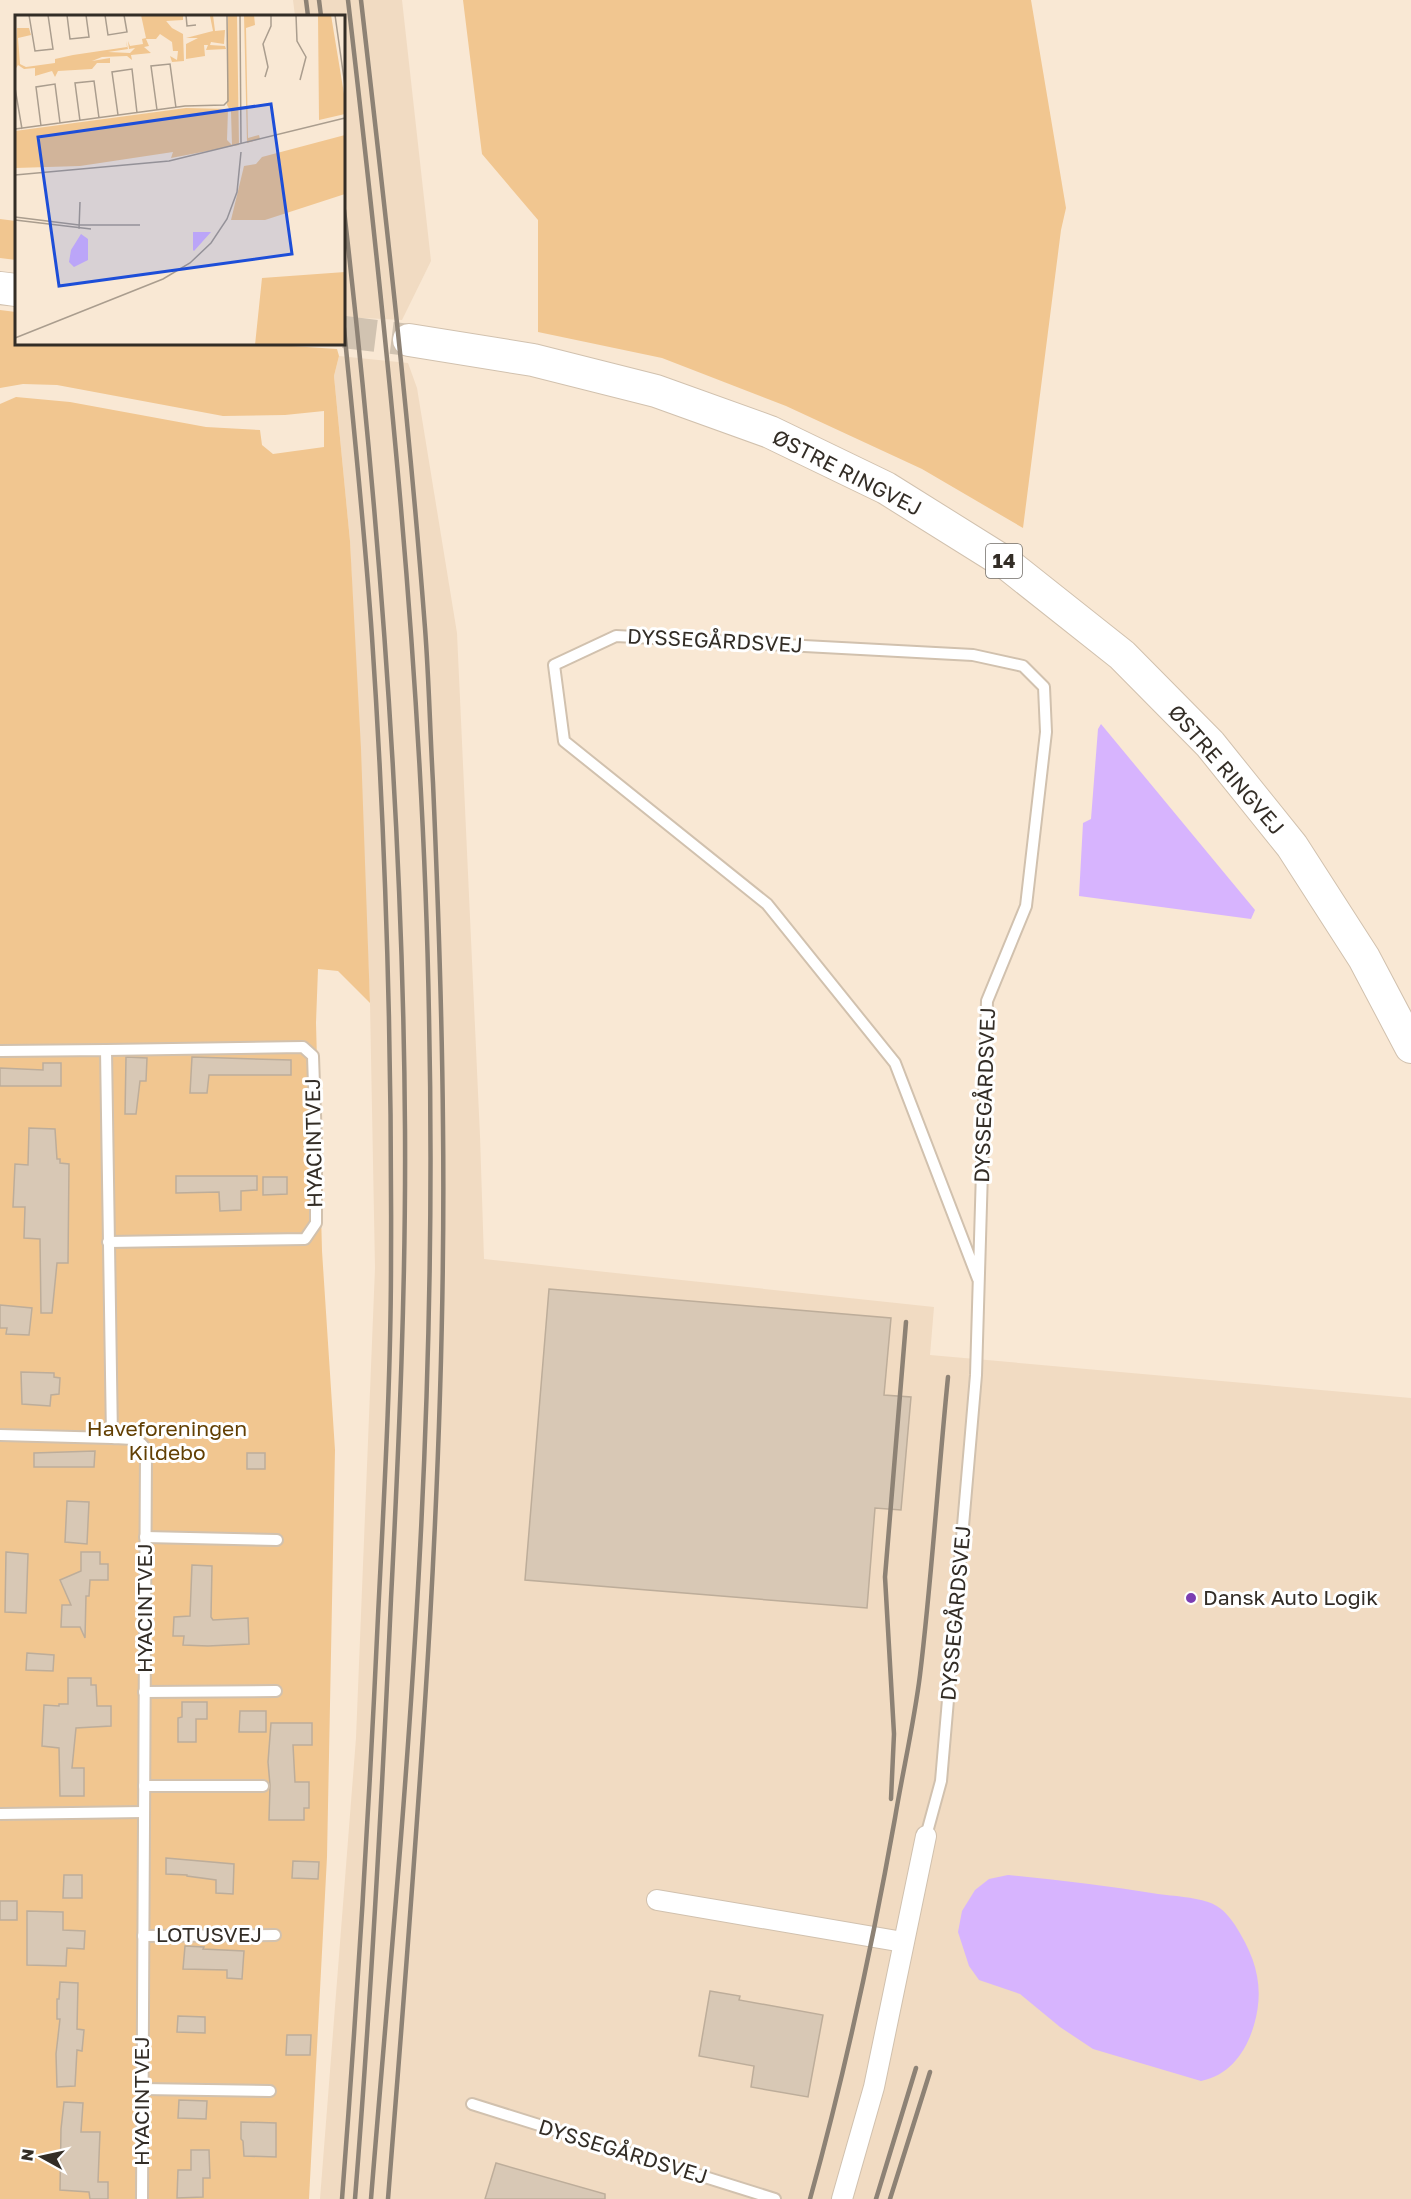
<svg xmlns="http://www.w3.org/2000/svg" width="1411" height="2199" font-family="'Golos Text',sans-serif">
<rect width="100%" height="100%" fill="#f9e8d4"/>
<g fill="#f1dbc2">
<path d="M293,0h109l29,261 -29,59 -58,-3v-301h-49z"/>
<path d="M339,356l69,7 9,25 40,245 23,503 4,123 450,48 -4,48 481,43v801h-1091l36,-461 19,-470 -5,-265 -20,-462 -16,-165z"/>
</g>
<g fill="#f1c690">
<path d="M463,0h568l35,208 -5,22 -38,298 -101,-59 -136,-63 -124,-48 -124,-26v-112l-56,-66z"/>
<path d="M0,219l16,2v39l-16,-2z"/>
<path d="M0,310l16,2v32h245l76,5 2,7 -5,20 16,165 11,208 9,254 -32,-32 -20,-2 -2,54 6,228 13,199 -8,407 -18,342h-309v-1795l16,-7 54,5 136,25 54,3 2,15 11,9 51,-7v-36l-39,4 -62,1 -166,-31 -34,-1 -23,4z"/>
</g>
<g fill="#d7b4fe">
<path d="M1101,724l154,186 -4,9 -172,-23 4,-73 8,-4 7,-90z"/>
<path d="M1008,1875c50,5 100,11 150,19 16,2 35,3 50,8 13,4 20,13 27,23 21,33 30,62 19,100 -8,27 -24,50 -53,56l-108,-32 -33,-22 -40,-33 -41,-14 -10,-14 -11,-34 4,-21 13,-21 14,-11z"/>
</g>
<g fill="#d8c8b5" stroke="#bdad9a" stroke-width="1.5">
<path d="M126,1057l21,1 -1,23h-6l-4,33h-11z"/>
<path d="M192,1057l99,3v15h-82l-2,18h-17z"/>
<path d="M43,1063h18v23h-61v-18l43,2z"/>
<path d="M29,1128l26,1 2,30h3v4l9,1 -1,99h-11l-5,50h-11l-1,-74 -16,-1 1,-31h-12l2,-43 13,1z"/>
<path d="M176,1176h81v14l-16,1v19l-21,1 -1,-19 -43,1z"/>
<path d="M263,1177h24v17l-24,1z"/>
<path d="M549,1289l342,29 -7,77 27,2 -10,113 -26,-2 -8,100 -342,-28z"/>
<path d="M0,1305l32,3 -3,27 -23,-1 1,-6h-7z"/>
<path d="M21,1372l33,1v4l6,1 -1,16 -8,1 -1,11 -28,-2z"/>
<path d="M95,1451l-1,16h-60v-14z"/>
<rect x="247" y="1453" width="18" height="16"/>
<path d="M67,1501l22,1 -2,42 -22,-2z"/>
<path d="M6,1552l22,2 -2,59 -21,-1z"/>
<path d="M81,1552h19v12h8v16h-18l-1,16h-3l-1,42 -5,-11h-19l1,-22h9l-11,-25 21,-9z"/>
<path d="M192,1565l20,1 -1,51 2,3 35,-2 1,26 -41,2 -25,-1 1,-9h-11l1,-19 16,-1z"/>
<path d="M27,1653l27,2 -1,16 -27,-1z"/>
<path d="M68,1678h23v7h5l1,21h14v20l-35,2 -4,40h12v28h-24l-1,-48 -17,-2 2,-41 15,1v-2h9z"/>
<path d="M182,1702h25v17h-11v23h-18v-24l4,-1z"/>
<path d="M240,1711h26v21h-27z"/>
<path d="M271,1723h41v22h-19l2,37h14v26h-5v12h-35l1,-35 -2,-23z"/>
<path d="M166,1858l68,6 -1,30 -17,-1v-13l-29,-4v-1l-21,-1z"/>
<path d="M293,1861l26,1 -1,17 -26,-1z"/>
<path d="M64,1875h18v23h-19z"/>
<rect x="0" y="1901" width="17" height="19"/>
<path d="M27,1911l36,1v18l22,1 -1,18 -17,-1 -1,18 -39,-1z"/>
<path d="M185,1946l19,1 -1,2 41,2 -2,28 -15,-1v-8l-44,-1z"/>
<path d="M60,1982l18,1 -1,46 7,1 -2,21 -5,-1 -2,36 -18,1 -1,-33 4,-35h-3v-20h2z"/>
<path d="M710,1991l30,5 -1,4 84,15 -15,82 -57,-10 3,-21 -55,-10z"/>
<path d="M178,2016l27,1v16l-28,-1z"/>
<path d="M287,2035h24l-1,20h-24z"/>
<path d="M179,2100l28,1 -1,18 -28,-1z"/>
<path d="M64,2102l19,1 -2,29h19l-2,50h10v17h-18l-1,-7 -29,-2 1,-61z"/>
<path d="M241,2122l35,1v34l-32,-1 -1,-15 -2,-2z"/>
<path d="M191,2150h18l1,28h-7v19l-26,1 1,-28h13z"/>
<path d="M496,2163l109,31v5h-120z"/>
</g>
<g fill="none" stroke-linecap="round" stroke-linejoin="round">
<path stroke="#d1c3b1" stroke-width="32" stroke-dasharray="32 16" stroke-linecap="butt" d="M344,332l65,8"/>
<g stroke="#d1c1ae" stroke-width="14">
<g id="service">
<path d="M106,1050l197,-3 10,9 3,87v80l-11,16 -197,3"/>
<path d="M0,1051l106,-1 6,388c14,1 28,-1 34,12l-4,749"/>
<path d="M0,1435l112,3"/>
<path d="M145,1537l132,3"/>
<path d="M144,1692l132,-1"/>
<path d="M144,1786h119"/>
<path d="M0,1814l144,-2"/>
<path d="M926,1836l15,-55 35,-406 11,-374 39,-95 20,-174 -2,-45 -21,-21 -50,-11 -357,-19 -62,29 10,76 203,163 128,159 83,216"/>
<path d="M143,1936l132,-1"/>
<path d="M142,2089l128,2"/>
<path d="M472,2104l303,95"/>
</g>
</g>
<g stroke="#d1c1ae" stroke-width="22">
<g id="minor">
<path d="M657,1900l246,42"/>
<path d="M842,2199l32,-112 52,-251"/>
</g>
</g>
<g stroke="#d1c1ae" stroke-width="34">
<g id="primary">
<path d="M0,288l16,2"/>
<path d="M409,340l124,20 123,31 114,41 116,56 120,75 116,92 88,89 82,102 72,112 47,89"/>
</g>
</g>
<use href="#service" stroke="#fff" stroke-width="10"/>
<use href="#minor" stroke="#fff" stroke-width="20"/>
<use href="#primary" stroke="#fff" stroke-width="32"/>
<g stroke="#8d8275" stroke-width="4.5">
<path d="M306,0l2,16"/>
<path d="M319,0l2,16"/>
<path d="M348,0c39,337 75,676 81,1016 4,184 0,369 -10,553 -11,210 -31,420 -48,630"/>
<path d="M361,0c24,209 48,418 64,628 4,52 5,103 8,155 5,114 9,229 10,343 4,359 -27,716 -55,1073"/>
<path d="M344,210c35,306 59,612 61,919 1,157 -6,314 -14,470 -9,200 -20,400 -36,600"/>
<path d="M891,1799l3,-65 -9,-157 21,-255"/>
<path d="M342,2199c15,-194 27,-388 36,-583 6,-119 13,-238 13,-357 1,-208 -5,-415 -19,-622 -7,-103 -18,-206 -28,-309"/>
<path d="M810,2199c35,-126 62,-252 85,-381 8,-48 19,-95 25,-143 12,-99 18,-199 28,-298"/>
<path d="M876,2199l40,-131"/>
<path d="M890,2199l40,-127"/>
</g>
</g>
<circle fill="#7c3db2" stroke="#fff" stroke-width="2" cx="1191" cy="1598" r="6"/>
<g text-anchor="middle" stroke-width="6" stroke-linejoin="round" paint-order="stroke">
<rect fill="#fff" stroke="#706c67" stroke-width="1.5" x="986" y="544" width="36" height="34" rx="4.5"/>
<g font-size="20" font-weight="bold" fill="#332d26">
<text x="1004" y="568">14</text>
</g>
<g font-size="21" fill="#332d26" stroke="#fff">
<text transform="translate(847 473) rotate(27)" y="7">ØSTRE RINGVEJ</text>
<text transform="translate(715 641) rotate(3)" y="7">DYSSEGÅRDSVEJ</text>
<text transform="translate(1226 770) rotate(49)" y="7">ØSTRE RINGVEJ</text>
<text transform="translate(985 1095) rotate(-88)" y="7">DYSSEGÅRDSVEJ</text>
<text transform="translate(314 1143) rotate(-91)" y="7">HYACINTVEJ</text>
<text transform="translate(145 1608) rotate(-90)" y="7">HYACINTVEJ</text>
<text transform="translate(956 1613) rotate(-85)" y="7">DYSSEGÅRDSVEJ</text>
<text x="209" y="1942">LOTUSVEJ</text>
<text transform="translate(142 2101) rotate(-90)" y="7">HYACINTVEJ</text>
<text transform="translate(623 2152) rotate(17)" y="7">DYSSEGÅRDSVEJ</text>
</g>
<g font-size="21" fill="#623f03" stroke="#fff">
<text x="167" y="1436">Haveforeningen<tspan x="167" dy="24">Kildebo</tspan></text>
</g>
<g font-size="21" fill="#332d26" stroke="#fff" text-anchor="start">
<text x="1203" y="1605">Dansk Auto Logik</text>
</g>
</g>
<g transform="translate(15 15)">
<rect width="330" height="330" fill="#f9e8d4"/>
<path d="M126,0h42v5l-17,1 -4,-5 10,12 11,6 1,27 -12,1 -2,-6 7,4 1,-9h-5l-1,-9 -12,-8 -4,5h-10l3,7 -5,1 7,6 -20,2 1,5 -5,-4 -25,1 -10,4 18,-3v5h-13l-5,6 -34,2 -3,6 -3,-6 -17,5v-8l-11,1 -6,-4 -3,5 2,-42h12l2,7 -13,3 2,26 6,3 29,-4v-4l18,-4 54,-8 -1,-6 2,8 -20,3 22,1 5,-5 -6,1 -1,-8 2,5 13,-2 -1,-5 4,-1zM184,0h14l2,16 10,-1 -1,14 -13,-2 -1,3 15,1 1,3 -20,1 2,-5h-4l1,11 -19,3v-15l12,-6h-12l27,-7 -3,-15zM213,0h9l2,130 -68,13 2,-6 -93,14 -65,2v-37l171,-23 42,1 -1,31 5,5 -1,-33 -4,-7zM229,0h10l1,10 -9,3 2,110 11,-3 1,4 -13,4zM303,0h13l14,85v14l-26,6zM330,120v59l-80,26h-34l13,-54 12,-2 6,-7zM330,257v73h-90l7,-67z" fill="#f1c690"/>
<path d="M178,217h18l-17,19 -1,-1zM66,219l7,5v21l-14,7 -5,-5 2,-12z" fill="#d7b4fe"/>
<path fill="none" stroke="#aa9d8e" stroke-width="1.5" d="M14,0l6,36 18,-2 -5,-34M52,0l3,24 19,-2 -3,-22M90,0l3,20 19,-3 -3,-17M171,0l1,11 9,-1M225,0l1,129M281,0l1,26 9,16 -6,23M320,0l10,71M250,62l3,-10 -5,-23 8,-18v-11M0,73l7,41M142,95l-6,-44 19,-2 6,44M103,100l-6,-43 20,-3 5,44M65,106l-5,-38 19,-2 5,37M26,111l-5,-39 19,-3 5,39M0,114l170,-23 39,-1 4,-4 -1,-86M0,160l154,-14 176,-43M0,202l64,8h61M0,205l76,9M64,214l1,-27M0,323l148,-59 27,-16 21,-20 16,-24 10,-27 4,-40"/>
<path fill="#1d4ed8" fill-opacity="0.15" stroke="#1d4ed8" stroke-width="3" d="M256,89l21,150 -233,32 -21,-149z"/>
<rect width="330" height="330" fill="none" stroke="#332d26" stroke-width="3"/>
</g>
<g transform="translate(42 2157) rotate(278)" stroke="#ffffff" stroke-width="4.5" paint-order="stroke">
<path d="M0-4.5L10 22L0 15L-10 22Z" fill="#332d26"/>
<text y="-9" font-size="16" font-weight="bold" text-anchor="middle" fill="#332d26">N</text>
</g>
</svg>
